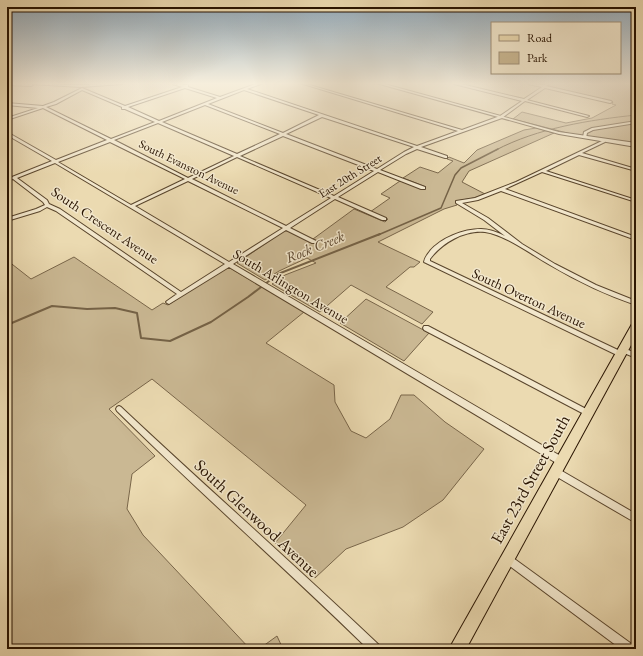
<svg xmlns="http://www.w3.org/2000/svg" width="643" height="656" font-family="'EB Garamond',serif">
<rect width="100%" height="100%" fill="#ebdab1"/>
<filter id="stains"><feTurbulence type="fractalNoise" baseFrequency=".005" numOctaves="4"/><feColorMatrix values="0 0 0 0 .2 0 0 0 0 .09 0 0 0 0 .02 0 0 0 .5 -.17"/></filter>
<radialGradient id="worn" r=".72"><stop offset=".6" stop-color="#630" stop-opacity="0"/><stop offset="1" stop-color="#630" stop-opacity=".3"/></radialGradient>
<g fill="#cab893" stroke="#79664a">
<path d="M551,83h85v62l-65,-11 -58,-15 9,-7 44,11 26,-5 24,-13 -4,-1 1,-2 -65,-16z"/>
<path d="M536,128l18,5 -85,38 -7,11 23,12 -11,4 -18,3 1,4 -13,4 -66,33 42,20 -6,5h-4l-24,20 47,25 -11,12 -71,-39 -31,27 -48,-28 13,-9 31,-12 -9,-5 -28,13 -14,9 -28,-17 47,-32h4l27,13 3,-3 -5,-2 41,-30 31,13 3,-3 -18,-7 20,-14 -9,-4 19,-13 24,8 2,-2 -23,-9 17,-11 18,6 15,-12 -6,-2 2,-2 15,6 13,-13 47,-20z"/>
<path d="M74,257l78,53 11,-7 5,2 57,-37h5l74,44 -38,31 68,42 1,17 16,29 15,7 24,-19 11,-24h13l31,27 39,27 -41,51 -40,27 -57,22 -31,29 -40,-35 31,-38 -154,-126 -43,30 46,47 -23,18 -5,35 16,26 107,114h-243v-387l1,-1 23,18z"/>
<path d="M366,299l63,34 -25,28 -64,-38z"/>
<path d="M277,636l6,13h-24z"/>
</g>
<g fill="none" stroke-linecap="round" stroke-linejoin="round">
<path stroke="#756246" stroke-width="1" d="M496,150c42,-22 93,-30 140,-35"/>
<path stroke="#756246" stroke-width="1.5" d="M378,235l63,-27 14,-33 6,-7 37,-19"/>
<path stroke="#756246" stroke-width="2" d="M7,325l45,-19 35,3 28,-1 22,5 4,25 29,3 41,-19 37,-25 30,-23 102,-40"/>
<g stroke="#59452c" stroke-width="2">
<g id="minor">
<path d="M7,83l19,1 -1,-1c18,0 37,2 55,2 15,0 30,-4 43,-2l-1,1 -41,3 -50,-3 2,1 -2,1 -24,-1z"/>
<path d="M173,83c5,0 10,2 15,2v2l32,10 38,-14h3v1l-14,5 170,57 41,-15 -158,-48h3l159,47 38,-14 22,-15 -68,-17v-1h3l67,16 18,-12 -14,-3v-1l16,2 4,-2h2l-4,3 65,15 1,1 -2,1 -65,-15 -18,12 62,16 -2,1 -62,-16 -23,17 -81,29 26,9v2h-2l-28,-9 -11,5 -26,16 45,17v2h-4l-43,-17 -40,25 48,21v2h-4l-47,-21 -45,29 26,13v2h-4l-26,-13 -53,34 331,194 1,3 -1,3 -3,1 -3,-1 -329,-197 -60,37 -2,-1 -1,-1 1,-1 10,-7 -121,-83 -9,-4 -7,4 -33,10v-3l29,-9 9,-4 -2,-3 -30,-23 -6,2v-2l45,-18 -45,-26v-3l49,28 51,-20 -64,-32 -36,12v-2l31,-10 -31,-3v-2l36,3 11,-4 28,-14 43,18 57,-19 -9,-3zM185,88l32,10 -58,23 -31,-14zM82,90l40,17v2h3l30,13 -44,17 -65,-32 10,-3zM244,90l75,25 -36,18 -75,-29zM205,105l75,29 -43,20 -75,-32zM322,117l92,30 -10,5 -27,17 -91,-35zM158,123l76,33 -46,22 -74,-38zM283,136l91,35 -40,25 -94,-40zM110,142l75,37 -54,26 -73,-43zM237,157l94,41 -45,28 -94,-47zM55,163l170,101 -44,28 -121,-83 -11,-5 -2,-4 -30,-22zM188,181l95,47 -54,34 -94,-56z"/>
<path d="M636,121v2l-43,7 -6,3 -1,5 -3,-1 1,-5 8,-4z"/>
<path d="M604,140h1v2l-23,11 54,16v2l-57,-16 -33,16 90,29v2l-94,-30 -37,17 131,48v3l-135,-49 -23,9 -16,3 26,15 34,26 33,20 41,21 40,16v4c-30,-10 -59,-24 -86,-40 -18,-10 -44,-30 -65,-33 -21,-2 -43,11 -55,27v2l190,90 1,-3h2l13,5v5l-12,-5 -1,3h-4l-195,-94c1,-5 3,-7 6,-11 11,-13 33,-22 51,-22 8,0 16,3 24,7l-21,-16 -28,-17v-2l19,-3 41,-16z"/>
<path d="M424,326h4l162,85 2,2 -2,2 -2,1 -2,-1 -162,-85 -1,-2z"/>
<path d="M119,406l2,1c85,80 173,157 258,238l1,4h-12c-83,-81 -169,-157 -251,-238l-1,-2 1,-2z"/>
<path d="M555,467l81,47v9l-84,-49 -1,-3 1,-3z"/>
<path d="M506,554l3,1 124,90 1,4h-13l-118,-88 -1,-3 1,-3z"/>
</g>
</g>
<g stroke="#59452c" stroke-width="2">
<path id="tertiary" d="M376,83h5l178,49 77,11v4l-77,-13z"/>
</g>
<g stroke="#281300" stroke-width="2">
<path id="primary" d="M636,323v13l-170,313h-17l183,-325z"/>
</g>
<use href="#minor" fill="#f2e7cc" fill-rule="evenodd"/>
<use href="#tertiary" fill="#f2e7cc" fill-rule="evenodd"/>
<use href="#primary" fill="#ebdab1" fill-rule="evenodd"/>
</g>
<linearGradient id="sky" x2="0" y2="1"><stop stop-color="#8fa8ba"/><stop offset="0.48" stop-color="#f6eedc"/><stop offset="1" stop-color="#f6eedc" stop-opacity="0"/></linearGradient>
<rect width="643" height="174" fill="url(#sky)"/>
<g text-anchor="middle" stroke-width="3" stroke-linejoin="round" paint-order="stroke">
<g font-size="12" fill="#281300" stroke="#f2e7cc">
<text transform="translate(189 167) rotate(26)" y="4">South Evanston Avenue</text>
<text transform="translate(350 176) rotate(-32)" y="4">East 20th Street</text>
</g>
<g font-size="14" fill="#281300" stroke="#f2e7cc">
<text transform="translate(105 225) rotate(34)" y="5">South Crescent Avenue</text>
<text transform="translate(291 286) rotate(31)" y="5">South Arlington Avenue</text>
<text transform="translate(529 298) rotate(25)" y="5">South Overton Avenue</text>
</g>
<g font-size="15" font-style="italic" fill="#5c472f" stroke="#f2e7cc">
<text transform="translate(315 247) rotate(-22)" y="5">Rock Creek</text>
</g>
<g font-size="17" fill="#281300" stroke="#f2e7cc">
<text transform="translate(530 479) rotate(-61)" y="6">East 23rd Street South</text>
<text transform="translate(257 518) rotate(43)" y="6">South Glenwood Avenue</text>
</g>
</g>
<rect width="643" height="656" fill="none" stroke="#ebdab1" stroke-width="24"/>
<rect x="8" y="8" width="627" height="640" fill="none" stroke="#281300" stroke-width="2"/>
<rect x="12" y="12" width="619" height="632" fill="none" stroke="#281300"/>
<rect x="491" y="22" width="130" height="52" fill="#f2e7cc" stroke="#a1927a"/>
<rect x="499" y="35" width="20" height="6" fill="#ebdab1" stroke="#a1927a"/>
<text x="527" y="42" font-size="12" fill="#281300">Road</text>
<rect x="499" y="52" width="20" height="12" fill="#cab893" stroke="#a1927a"/>
<text x="527" y="62" font-size="12" fill="#281300">Park</text>
<rect width="100%" height="100%" filter="url(#stains)"/>
<rect width="100%" height="100%" fill="url(#worn)"/>
</svg>
